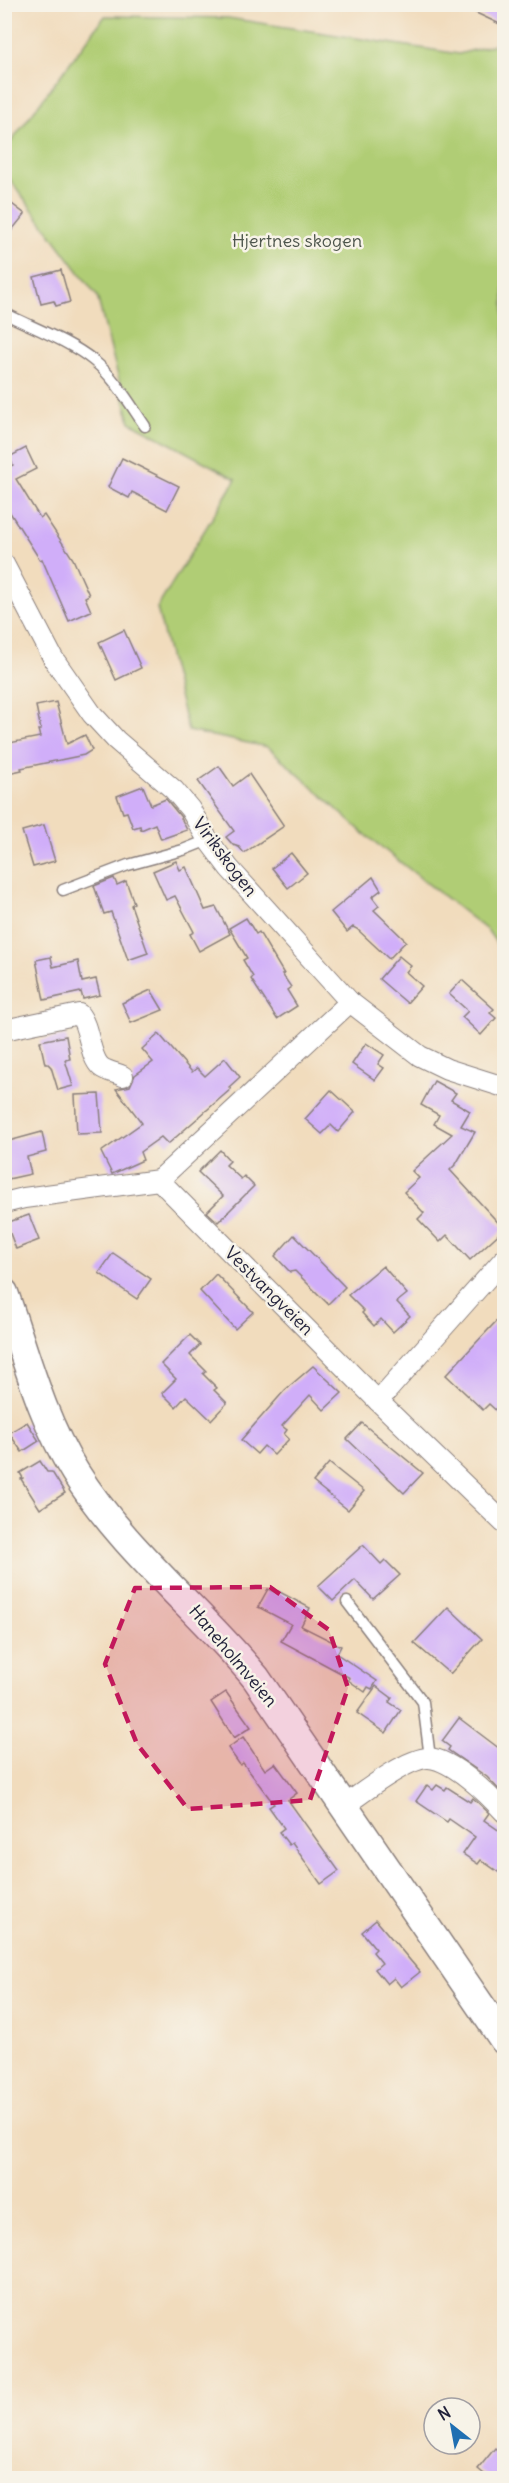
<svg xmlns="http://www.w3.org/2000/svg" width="509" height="2483" font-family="Delius,sans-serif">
<rect width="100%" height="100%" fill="#f7f3e8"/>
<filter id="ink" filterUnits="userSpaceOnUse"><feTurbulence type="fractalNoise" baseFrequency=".0167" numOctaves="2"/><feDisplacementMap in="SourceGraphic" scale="12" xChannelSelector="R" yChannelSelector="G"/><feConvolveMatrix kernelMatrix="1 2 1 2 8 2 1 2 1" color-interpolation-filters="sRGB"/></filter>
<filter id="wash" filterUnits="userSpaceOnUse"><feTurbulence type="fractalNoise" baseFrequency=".008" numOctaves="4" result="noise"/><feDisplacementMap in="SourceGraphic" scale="24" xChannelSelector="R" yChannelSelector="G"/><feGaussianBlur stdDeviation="1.35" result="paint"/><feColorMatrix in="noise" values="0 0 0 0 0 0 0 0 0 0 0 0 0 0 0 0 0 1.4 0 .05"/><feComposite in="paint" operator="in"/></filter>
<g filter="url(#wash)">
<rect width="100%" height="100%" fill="#f1dcbd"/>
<path fill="#b0cd74" stroke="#697858" stroke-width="1.5" d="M105,16l123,2 231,36 45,-12v912l-16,-23 -126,-99 -94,-85 -80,-16 -31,-123 79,-129 -106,-57 -33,-126 -92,-123 -1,-22z"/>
<g id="blocks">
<g fill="#d0aef9">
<path d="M457,4h47v22z"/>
<path d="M4,198l21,16 -21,26z"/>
<path d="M61,270l9,32 -14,4 -2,-5 -13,3 -7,-27z"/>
<path d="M26,448l10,21 -20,10 24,39 4,-3 29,44 16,36 -4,2 6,14 -22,10 -27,-62 -2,1 -36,-57v-43l5,7 4,-2 -4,-8z"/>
<path d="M122,458l57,28 -12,24 -35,-18 -3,6 -21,-11z"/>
<path d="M124,630l17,38 -25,12 -17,-38z"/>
<path d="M56,702l11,42 18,-9 7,15 -8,5 -63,13 1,2 -18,4v-30l36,-7 -2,-7h3l-5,-24z"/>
<path d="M219,766l14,20 16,-12 35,52 -40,27 -5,-6 -6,-2 -7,-8 8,-6 -36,-50z"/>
<path d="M143,786l8,19 15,-6 14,17 7,14 -26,9 -6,-15 -14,6 -1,-4 -7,2 -6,-16 -4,1 -6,-17z"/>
<path d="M44,825l11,36 -22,6 -11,-36z"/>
<path d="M291,853l16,20 -19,15 -16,-20z"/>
<path d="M176,861l4,9 6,-3 19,43 11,-3 14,27 -31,17 -9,-17 4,-2 -19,-36 -9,4 -13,-29z"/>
<path d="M373,877l8,13 -9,7 7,9 -5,4 32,31 -17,18 -32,-30 -4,-2 -6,5 -16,-20z"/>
<path d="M114,878l3,7 9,-4 8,22 -3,2 17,48 -20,7 -17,-48 -7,2 -10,-28z"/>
<path d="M246,918l10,16 3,-2 25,42h-2l9,13 -4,3 10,16 -20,13 -26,-40 2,-2 -10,-17 4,-2 -18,-30z"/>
<path d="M399,956l12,10 -5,6 16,14 -15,17 -28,-24z"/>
<path d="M51,957l2,10 25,-6 4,21 14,-3 4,16 -17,4 -2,-7 -37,8 -8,-40z"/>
<path d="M462,980l32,29 -4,4 6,5 -15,17 -19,-18 6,-6 -19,-17z"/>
<path d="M151,990l12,20 -32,13 -9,-20z"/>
<path d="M159,1034l33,38 5,-4 8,8 20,-18 15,19 -11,10 2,2 -63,55 -7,-7 -21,15 3,8 -31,14 -11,-22 41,-29 -26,-34 14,-3 5,-11 18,-13 -11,-13z"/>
<path d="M66,1036l4,23 -5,1 8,26 -15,4 -7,-23 -3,-3h-3l-5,-23z"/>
<path d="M366,1043l18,12 -6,9 6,4 -9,12 -23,-16z"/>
<path d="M434,1081l22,12 -5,7 19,11 -9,15 14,6 -19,32 -6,6 54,59 -34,31 -23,-25 -7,7 -22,-23 6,-6 -20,-21 15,-14 -7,-7 40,-37 -18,-10 5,-9 -18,-10z"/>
<path d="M331,1090l24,22 -17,20 -7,-7 -9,9 -17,-15z"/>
<path d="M99,1094l3,39 -25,1 -2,-39z"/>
<path d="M42,1132l4,20 -19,5 4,17 -23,5 -3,-14v-23z"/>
<path d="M220,1150l10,11 -4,4 15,14 3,-3 10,10 -36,36 -11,-10 16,-16 -25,-24z"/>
<path d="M29,1215l10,25 -23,9 -10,-26z"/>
<path d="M294,1235l51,52 -17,17 -33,-33 -5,1 -15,-16z"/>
<path d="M113,1253l38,26 -14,20 -38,-26z"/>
<path d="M383,1266l24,28 -10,8 13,14 -17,16 -12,-13 -7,7 -12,-13 2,-2 -16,-16z"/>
<path d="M216,1274l37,38 -18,17 -35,-38z"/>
<path d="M504,1313v105l-15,-14 -6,6 -37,-35z"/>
<path d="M190,1335l10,10 -10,10 16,16 -3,3 14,14 -3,2 13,13 -16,17 -25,-24 -10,11 -14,-14 14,-14 -15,-15z"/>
<path d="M313,1366l29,27 -18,17 -14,-15 -28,31 5,4 -3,4 5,5 -15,16 -10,-9 -7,8 -16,-14 44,-50z"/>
<path d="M27,1422l12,19 -17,11 -13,-19z"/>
<path d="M362,1423l61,50 -19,20 -57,-54z"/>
<path d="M40,1461l7,11h5l13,21 -25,16 -19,-30 2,-1 -3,-5z"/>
<path d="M329,1463l35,28 -16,19 -35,-28z"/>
<path d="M363,1545l18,19 4,-4 15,15 -27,24 -18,-19 -22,21 -15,-15z"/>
<path d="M268,1589l9,4 1,-2 32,17 -9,18 40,20 -4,8 40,27 -5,8 -4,-2 -3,5 -17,-12 2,-2 -69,-37 10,-17 -33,-17z"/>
<path d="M448,1607l34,32 -32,35 -36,-31z"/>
<path d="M376,1686l16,12 -3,4 12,8 -15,23 -29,-20z"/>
<path d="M226,1692l25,35 -17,11 -23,-36z"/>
<path d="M459,1718l45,34 -1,42 -16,-17 -39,-27 2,-3 -8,-6z"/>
<path d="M243,1737l22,33 10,-7 22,30 -9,7 51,71 -18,13 -29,-41 -3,2 -10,-13 5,-4 -15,-21 5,-3 -31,-41 -3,2 -12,-17z"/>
<path d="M427,1785l6,5 4,-5 8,5 2,-3 23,15 3,-4 16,15 -5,7 20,14v42l-23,-16 -3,4 -15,-10 12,-17 -26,-18 -2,3 -31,-21z"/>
<path d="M376,1920l44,52 -19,15 -7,-9 -7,6 -12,-15 7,-6 -9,-11 3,-3 -14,-17z"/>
<path d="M495,2448l9,8v22h-15l-11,-9z"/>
</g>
</g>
</g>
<g filter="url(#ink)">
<use href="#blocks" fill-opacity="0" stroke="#8a7f7c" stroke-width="1.5"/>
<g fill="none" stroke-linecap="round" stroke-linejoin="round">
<g stroke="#8a7f7c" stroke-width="13">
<g id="lane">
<path d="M4,313c29,15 64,27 90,48 21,17 36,43 51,65"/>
<path d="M63,890l65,-25 55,-15 25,-10"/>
<path d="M347,1602l76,100 7,56"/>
</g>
</g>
<g stroke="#8a7f7c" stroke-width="22">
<g id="street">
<path d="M4,564l49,94 39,56 24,26 58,50 16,19 18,31 21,28 121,134 70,54 27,13 57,18"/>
<path d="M350,1002l-191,178 219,221 126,122"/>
<path d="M4,1030l75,-16c11,13 10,43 22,53 5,4 15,6 22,9"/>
<path d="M4,1203l20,-5 135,-18"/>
<path d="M378,1401l126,-142"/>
<path d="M344,1806c18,-13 64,-49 85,-48 24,2 60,37 75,54"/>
</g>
</g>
<g stroke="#8a7f7c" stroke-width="31">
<path id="secondary" d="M4,1293c21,60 37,125 71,179 48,77 123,136 181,206l248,362"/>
</g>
<use href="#lane" stroke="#fff" stroke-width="10"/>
<use href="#street" stroke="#fff" stroke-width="20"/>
<use href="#secondary" stroke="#fff" stroke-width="28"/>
</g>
</g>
<path fill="#c2185b" fill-opacity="0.2" stroke="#c2185b" stroke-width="4.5" stroke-dasharray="12 8" stroke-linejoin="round" d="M270,1587l59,43 19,58 -38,112 -122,9 -51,-65 -32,-80 30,-76z"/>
<g text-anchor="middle" stroke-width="5" stroke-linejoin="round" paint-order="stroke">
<g font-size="18" fill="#4d554c" stroke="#f7f3e8">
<text x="297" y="247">Hjertnes skogen</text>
</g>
<g font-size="18" fill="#22223b" stroke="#f7f3e8">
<text transform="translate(225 857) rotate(53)" y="6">Virikskogen</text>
<text transform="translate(269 1291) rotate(45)" y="6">Vestvangveien</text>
<text transform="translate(233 1656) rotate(50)" y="6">Haneholmveien</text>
</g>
</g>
<rect width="509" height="2483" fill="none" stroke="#f7f3e8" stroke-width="24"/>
<g transform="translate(452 2426) rotate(329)"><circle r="28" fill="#f7f3e8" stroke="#a29fa3" stroke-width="1.5"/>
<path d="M0-4.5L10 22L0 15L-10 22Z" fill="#1f6fb2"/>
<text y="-9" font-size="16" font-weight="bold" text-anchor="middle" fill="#22223b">N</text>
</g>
</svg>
